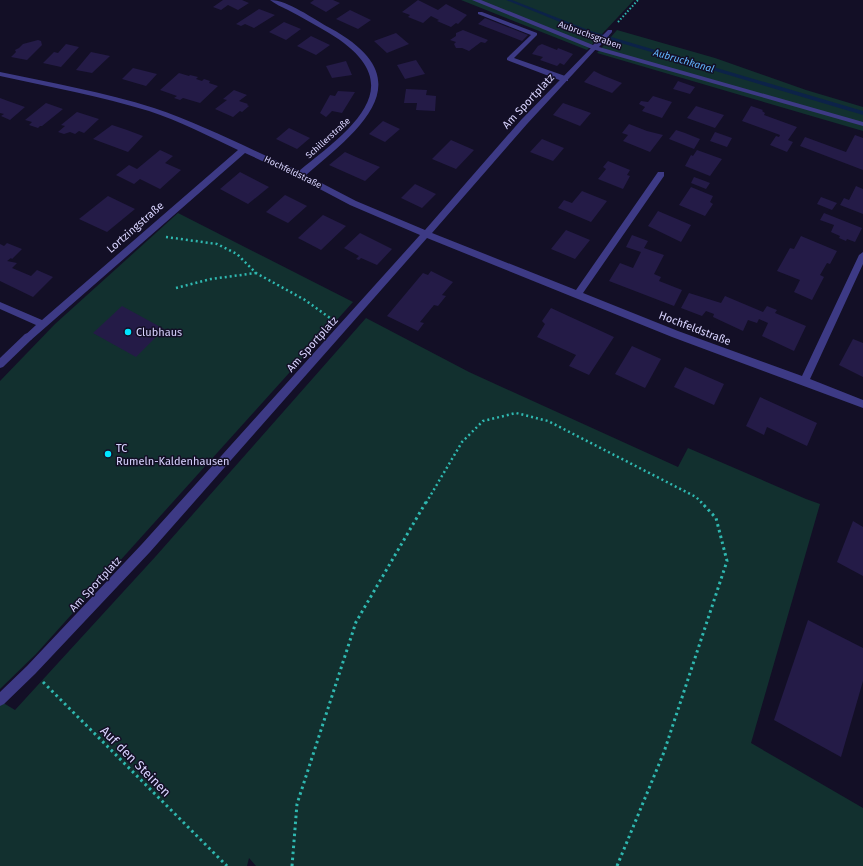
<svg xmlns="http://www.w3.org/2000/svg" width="863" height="866" font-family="'Fira Sans',sans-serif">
<rect width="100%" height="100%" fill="#130f26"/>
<g fill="#12302f">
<path d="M461,0h173l-47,50z"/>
<path d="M617,30l98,28 91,32 57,17v24l-266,-78z"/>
<path d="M178,213l175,89 -317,352 -36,35v-308l55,-57z"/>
<path d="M366,318l103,54 209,95 10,-19 118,51 14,5 -69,239 112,65v58h-607l-7,-8 -2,8h-247v-165l15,9 141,-154z"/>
</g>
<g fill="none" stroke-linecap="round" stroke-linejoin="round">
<path fill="#0c2248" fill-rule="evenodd" d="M506,0h6l79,31 272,80v4l-276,-82z"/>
</g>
<g fill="#241b47">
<path d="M223,0h19l7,3 -11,7 -10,-5 -7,5 -8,-3z"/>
<path d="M314,0h19l7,3 -14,9 -16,-9z"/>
<path d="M418,0l20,10 8,-6 21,11 -9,9 -2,-1 -5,4 -14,-6 2,-1 -8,-4 -8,7 -15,-6 2,-2 -8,-3z"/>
<path d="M259,9l16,6 -21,13 -9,-4 -4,2 -5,-2z"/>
<path d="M350,10l21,10 -13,9 -22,-10z"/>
<path d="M485,18l43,17 -6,6 -44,-17z"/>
<path d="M284,22l17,7 -15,11 -17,-8z"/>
<path d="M463,30l25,10 -3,3 -4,-1 -12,9 -7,-3h-6l-2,-4 2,-2 -6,-2 6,-4v-3z"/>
<path d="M396,33l13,11 -22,9 -13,-12z"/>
<path d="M311,36l19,9 -14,10 -19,-9z"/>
<path d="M38,40l3,1 1,4 -15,15 -16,-3 5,-5 -1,-2 4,-2 4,-4z"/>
<path d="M66,44l13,3 -18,20 -18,-4 11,-11 4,1z"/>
<path d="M542,44l15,6 1,-2 15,6 -9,11 -4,-2 -3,3 -17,-6 3,-3 -11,-3 6,-8z"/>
<path d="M91,52l19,4 -18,17 -16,-3z"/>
<path d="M416,60l9,14 -20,5 -8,-14z"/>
<path d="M346,61l6,14 -20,3 -6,-12z"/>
<path d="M133,68l24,6 -11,12 -24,-7z"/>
<path d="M594,71l8,4 20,8 -10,10 -28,-11z"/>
<path d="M179,73l10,3 1,-1 8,2 -2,2 6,2 2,-2 6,2 -1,2 9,3 -18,17 -17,-5 -3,2 -6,-2 3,-2 -17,-6z"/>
<path d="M678,81l17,6 -5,7 -17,-5z"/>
<path d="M406,89l21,1 -1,5 10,1 -1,15 -19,-1 1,-7h-13z"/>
<path d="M234,90l13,5 -8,6 9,3 -1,1 2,1 -7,6 -2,-1 -7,6 -18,-8 12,-9 -4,-1z"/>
<path d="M338,91l17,1 -13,21 -10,-2 -6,6 -6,-4 10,-18 5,1z"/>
<path d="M653,96l19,6 -10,16 -20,-7 3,-4 -6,-3 2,-3 7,1z"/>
<path d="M0,98l8,3 17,6 -15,13 -9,-4 3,-2 -4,-1z"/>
<path d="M46,103l17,6 -21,17h-2l-2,2 -9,-3 3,-3 -7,-2z"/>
<path d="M563,103l28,10 -11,13 -27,-11z"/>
<path d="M696,106l28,9 -9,13 -28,-10z"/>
<path d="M751,106l12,4 -1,1 3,2 -1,2 33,12 -9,13 5,2 -6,10 -17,-7 6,-9 3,1 1,-2 -38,-14z"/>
<path d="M77,112l22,7 -15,14 -5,-2 -4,3 -5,-2 -6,2 -6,-2 7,-6 -4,-1z"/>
<path d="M383,121l17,8 -15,13 -16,-8z"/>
<path d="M629,124l18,7 16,4 -13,17 -27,-11 5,-6 -6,-2z"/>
<path d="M112,125l15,5 16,6 -15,16 -35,-13z"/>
<path d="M289,128l21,10 -13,11 -21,-10z"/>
<path d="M676,130l9,3 15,6 -6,10 -25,-10z"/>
<path d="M715,132l17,6 -5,9 -17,-6z"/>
<path d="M855,135l8,3v32l-63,-24 5,-9 41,15z"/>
<path d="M542,139l22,9 -11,13 -23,-9z"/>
<path d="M451,140l23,10 -18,19 -24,-10z"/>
<path d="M160,150l13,6 -8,7 16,7 -21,19 -20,-10 -6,5 -18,-9 13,-10 8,4z"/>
<path d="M697,150l25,9 -12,17 -25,-10 6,-11 2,1z"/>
<path d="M345,152l11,5 24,10 -15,14 -36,-16z"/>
<path d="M608,161l22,9 -3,5 3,1 -7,13 -25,-10 8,-10 -3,-2z"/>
<path d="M240,172l29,15 -21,17 -28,-15z"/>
<path d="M694,177l11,4 5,2 -4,6 -15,-6z"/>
<path d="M415,184l21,10 -14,14 -21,-10z"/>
<path d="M856,186l7,3v25l-23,-9 4,-7 5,2z"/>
<path d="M691,187l22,9 -3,6 3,2 -8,12 -26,-11z"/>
<path d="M582,191l25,10 -16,21 -33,-14 6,-8 8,3z"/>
<path d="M285,195l22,11 -19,17 -22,-11z"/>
<path d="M108,196l27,13 -28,23 -28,-13z"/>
<path d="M821,197l16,6 -5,7 -15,-6z"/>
<path d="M658,211l33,14 -10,17 -33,-16z"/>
<path d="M824,213l38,15 -7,14 -8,-3 -1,2 -7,-3 1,-2 -9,-4 3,-7 -14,-5z"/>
<path d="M323,215l23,11 -25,24 -23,-12z"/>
<path d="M566,230l24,10 -15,19 -24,-10z"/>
<path d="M360,233l32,16 -15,16 -16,-7 -2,2 -3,-1 3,-3 -15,-8z"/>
<path d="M632,235l16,6 -4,7 20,7 -10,19 7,3 -2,4 23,9 -8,16 -65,-25 11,-18 13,5 8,-16 -15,-5z"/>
<path d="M801,236l36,15 -7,13 -3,-1 -7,12 4,2 -12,23 -18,-8 6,-12 -23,-9 13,-23 4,1z"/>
<path d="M7,243l15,6 -10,10 -1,-1 -4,3 10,2 -5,5 19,8 6,-6 16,7 -20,20 -33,-16v-37l4,2z"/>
<path d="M431,271l22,11 -11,13 4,1 -8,10 -4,-1 -14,17 4,1 -6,8 -31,-15 36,-43 5,2z"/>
<path d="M689,293l32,10 4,-7 38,16 4,-6 10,4 -2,3 31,13 -12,25 -32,-15 6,-13 -9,-4 -2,4 -9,-3 -5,11 -30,-14 1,-3 -8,-3 -4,5 -21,-8z"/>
<path d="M122,306l42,23 -28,28 -43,-24z"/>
<path d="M551,308l63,29 -25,38 -20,-9 7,-11 -39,-18 8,-13 -3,-3z"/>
<path d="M853,339l10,4v34l-24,-12z"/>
<path d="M632,346l29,13 -16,29 -30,-14z"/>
<path d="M685,367l39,17 -10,21 -40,-18z"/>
<path d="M760,397l57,26 -10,23 -40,-19 -3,8 -18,-9z"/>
<path d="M853,521l10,6v49l-26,-14z"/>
<path d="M808,620l55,28v33l-22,76 -67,-37z"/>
</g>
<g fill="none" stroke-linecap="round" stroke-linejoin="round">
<path stroke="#2fb8b0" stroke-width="2" stroke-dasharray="1.5 2" stroke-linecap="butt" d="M618,22l20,-22"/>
<g stroke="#2fb8b0" stroke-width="2.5" stroke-dasharray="2 3" stroke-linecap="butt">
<path d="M166,237l51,7 20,10 19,19 49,27 25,18"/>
<path d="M176,288l35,-9 45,-6"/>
<path d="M426,503l36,-61 21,-21 33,-8 32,8 148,76 6,6"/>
</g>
<g stroke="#2fb8b0" stroke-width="3" stroke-dasharray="2.5 3.5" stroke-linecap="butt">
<path d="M43,682l184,184"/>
<path d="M292,866l5,-62 59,-182 70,-120"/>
<path d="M617,866l47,-114 63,-191 -11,-43 -15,-16"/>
</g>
<g fill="#3d3a85" fill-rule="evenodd">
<path d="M472,0h9l112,45 15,-15h4v2l-13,15 264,75v4l-271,-77z"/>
<path d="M478,12h4l55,21v2l-23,23 54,19v4h-6l-55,-21v-2l24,-23 -53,-21z"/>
<path d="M28,333l5,4 -2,3 -28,27 -3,1v-10l25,-24z"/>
</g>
<path fill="#3d3a85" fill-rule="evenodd" d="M270,0c18,0 43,19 60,28 95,52 30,101 -24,147l50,26 69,29 96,-110 71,-73h4v2l-69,75 -95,109 144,57 82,-118h6v4l-81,117 95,38 124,45 57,-121 4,-3v12l-53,115 53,21v8l-191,-71 -245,-99 -277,314 -115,122 -31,30 -4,2v-14l27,-26 115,-122 278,-309 -70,-30 -53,-28 -52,-24 -214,187h-6l-2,-3 13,-12 -36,-16v-7l42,18 196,-170c-29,-14 -59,-29 -89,-39 -49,-15 -99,-24 -149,-35v-4c52,11 104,20 154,36 50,17 98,42 145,63 52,-42 116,-86 30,-138 -14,-8 -27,-16 -41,-23 -6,-3 -13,-6 -18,-10z"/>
</g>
<g fill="#00e5ff" stroke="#130f26" stroke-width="1.5">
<circle cx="128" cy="332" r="4"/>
<circle cx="108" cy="454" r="4"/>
</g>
<g text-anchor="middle" stroke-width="3" stroke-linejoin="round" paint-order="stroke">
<g font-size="9" fill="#d9d4ff" stroke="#130f26">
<text transform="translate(590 35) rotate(20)" y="3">Aubruchsgraben</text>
<text transform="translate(328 138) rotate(-42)" y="3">Schillerstraße</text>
<text transform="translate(293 172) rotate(26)" y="3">Hochfeldstraße</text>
</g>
<g font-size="10" font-style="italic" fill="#62b6ff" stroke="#130f26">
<text transform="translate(684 60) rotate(16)" y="4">Aubruchkanal</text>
</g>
<g font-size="11" fill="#d9d4ff" stroke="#130f26">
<text transform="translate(528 101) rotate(-47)" y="4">Am Sportplatz</text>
<text transform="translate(135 227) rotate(-41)" y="4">Lortzingstraße</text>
<text transform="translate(695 328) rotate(21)" y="4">Hochfeldstraße</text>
<text transform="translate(312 344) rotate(-48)" y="4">Am Sportplatz</text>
<text transform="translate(95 584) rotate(-47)" y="4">Am Sportplatz</text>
</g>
<g font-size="11" fill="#d9d4ff" stroke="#130f26" text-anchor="start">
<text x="136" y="336">Clubhaus</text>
<text x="116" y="452">TC<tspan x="116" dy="13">Rumeln-Kaldenhausen</tspan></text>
</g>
<g font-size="13" fill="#d9d4ff" stroke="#130f26">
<text transform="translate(136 761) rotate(45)" y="5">Auf den Steinen</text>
</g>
</g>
</svg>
